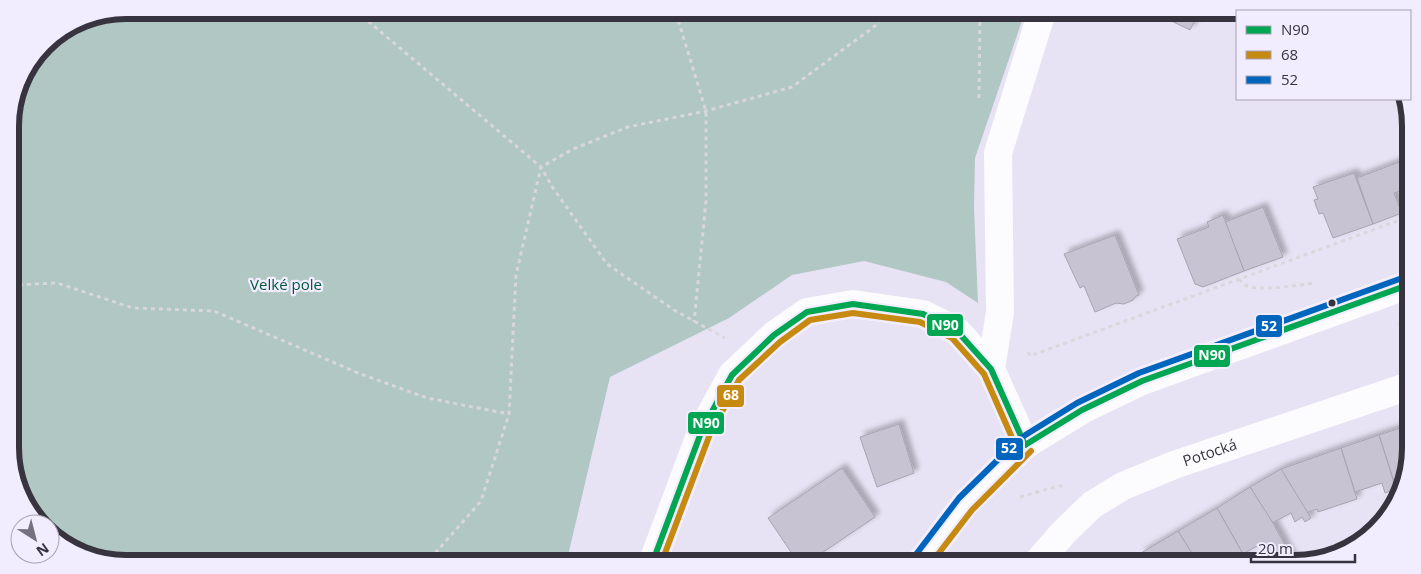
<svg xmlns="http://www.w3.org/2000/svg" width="1421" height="574" font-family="'Open Sans',sans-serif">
<defs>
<filter id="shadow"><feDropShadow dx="4.5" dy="-4.5" stdDeviation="2.5" flood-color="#0004"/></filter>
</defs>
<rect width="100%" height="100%" fill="#e8e3f4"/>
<path fill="#b1c7c3" d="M126,10l898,5 -49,143 -1,50 4,95 -32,-21 -82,-21 -72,14 -63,43 -119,59 -43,183 -479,-2 -38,-26v-8h-12l-26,-54 -2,-352 12,-43 27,-36 33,-20z"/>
<g fill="#c8c3d2" stroke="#a7a3af" filter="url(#shadow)">
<path d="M1159,15l38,1 -7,14z"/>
<path d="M1399,162l9,27 -14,4 8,20 -29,11 -16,-46z"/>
<path d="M1354,173l19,51 -40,14 -10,-25 -4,1 -5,-14 4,-1 -5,-12z"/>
<path d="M1263,207l20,50 -39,14 -19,-49z"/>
<path d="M1223,215l21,56 -41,16 -8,-3 -18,-45 32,-12 -2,-5z"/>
<path d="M1115,235l24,60 -3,1 -3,4 -9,4 -8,-1 -21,9 -11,-26 -4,2 -16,-34z"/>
<path d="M899,424l15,49 -37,14 -17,-50z"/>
<path d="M1406,426l-1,49 -12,4 -14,-44z"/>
<path d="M1379,435l17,54 -11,4 -3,-10 -27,9 -14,-44z"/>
<path d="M1341,448l16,51 -39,13 -1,-3 -11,4 -25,-44z"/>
<path d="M842,468l33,49 -65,44h-13l-29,-43z"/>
<path d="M1281,469l30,49 -6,4 -3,-5 -7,5 -4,-9 -19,10 -22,-36z"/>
<path d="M1250,487l23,36 22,41h-32l10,-7 -9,-15 -21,12 -26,-46z"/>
<path d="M1217,508l26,46 -16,9h-29l-20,-32z"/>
<path d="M1178,531l20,32h-51l-6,-10z"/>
</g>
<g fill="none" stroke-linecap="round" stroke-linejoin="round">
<g stroke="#d8d7db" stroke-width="3" stroke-dasharray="4 4" stroke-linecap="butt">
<path d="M356,11l185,156 12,21 54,76 67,46 51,28"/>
<path d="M676,13l30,98v90l-12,121"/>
<path d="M980,14l-1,84 2,2"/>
<path d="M1239,279c2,2 4,5 6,6 11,7 56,0 70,-2"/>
<path d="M11,285l46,-2 76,25 81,3 144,62 69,25 82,16"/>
<path d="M1399,322l8,23"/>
<path d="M1028,352l2,4 378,-139"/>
<path d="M1020,497l38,-11h6"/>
<path d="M430,559l51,-58 28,-87 7,-139 25,-108 32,-18 55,-22 78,-16 86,-24 83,-61 10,-12"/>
</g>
<g stroke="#fcfbfd" stroke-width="28">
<path d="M991,369l9,-57 -2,-159 43,-138"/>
<path id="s1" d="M1038,562l25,-29 29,-28 31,-19 51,-21 232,-78"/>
</g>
<g stroke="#fcfbfd" stroke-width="28">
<path d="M653,561l49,-131 30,-55 42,-40 33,-23 46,-8 70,10 34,17 34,38 34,76"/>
<path d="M921,562l44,-58 60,-59 57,-35 60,-29 266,-96"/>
</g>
<g stroke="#f1ecfe" stroke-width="10">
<g id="bus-1">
<path d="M1025,445l57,-35 60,-29 266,-96"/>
<path d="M653,561l49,-131 30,-55 42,-40 33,-23 46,-8 70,10 34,17 34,38 34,76"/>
</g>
</g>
<g stroke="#f1ecfe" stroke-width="10">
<g id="bus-2">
<path d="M662,561l48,-127 29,-54 41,-38 30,-22 43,-7 67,9 32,16 32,36 33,75"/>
<path d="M932,562l40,-52 59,-59"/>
</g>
</g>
<g stroke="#f1ecfe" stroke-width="10">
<path id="bus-3" d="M914,557l45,-59 60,-59 58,-36 62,-30 266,-96"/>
</g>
<use href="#bus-1" stroke="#00a651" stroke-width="6"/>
<use href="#bus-2" stroke="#c78a10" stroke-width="6"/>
<use href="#bus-3" stroke="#0065bd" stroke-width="6"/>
</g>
<circle fill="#37343f" stroke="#f1ecfe" stroke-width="2" cx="1332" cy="303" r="4.5"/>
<g text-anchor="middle" stroke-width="4.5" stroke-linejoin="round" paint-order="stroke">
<g font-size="15" fill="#03583d" stroke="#f1ecfe">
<text x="286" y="290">Velké pole</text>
</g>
<g font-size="15" fill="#37343f" stroke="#f1ecfe">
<text dy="5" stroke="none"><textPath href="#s1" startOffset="208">Potocká</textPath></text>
</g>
</g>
<path d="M0 0H1421V574H0ZM126 19H1295A107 107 0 0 1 1402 126V448A107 107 0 0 1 1295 555H126A107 107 0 0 1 19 448V126A107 107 0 0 1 126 19Z" fill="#f1ecfe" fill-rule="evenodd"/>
<path fill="none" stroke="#37343f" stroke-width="6" d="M126 19H1295A107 107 0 0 1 1402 126V448A107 107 0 0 1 1295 555H126A107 107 0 0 1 19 448V126A107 107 0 0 1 126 19Z"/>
<g stroke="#f1ecfe" stroke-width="2">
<rect x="926" y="313" width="38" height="24" rx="5" fill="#00a651"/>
<rect x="1255" y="314" width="28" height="24" rx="5" fill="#0065bd"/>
<rect x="1193" y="344" width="38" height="24" rx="5" fill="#00a651"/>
<rect x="716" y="384" width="29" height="24" rx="5" fill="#c78a10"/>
<rect x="687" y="411" width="38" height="24" rx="5" fill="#00a651"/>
<rect x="995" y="437" width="29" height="24" rx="5" fill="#0065bd"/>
</g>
<g font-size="14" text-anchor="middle" font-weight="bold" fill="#fff">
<text x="945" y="330">N90</text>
<text x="1269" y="331">52</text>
<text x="1212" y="360">N90</text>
<text x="731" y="400">68</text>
<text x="706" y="428">N90</text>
<text x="1009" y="453">52</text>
</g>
<rect x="1236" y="10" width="175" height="90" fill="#f1ecfe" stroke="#a7a2b2"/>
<rect x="1246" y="26" width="25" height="8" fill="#00a651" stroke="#a7a2b2"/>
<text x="1281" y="35" font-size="15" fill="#37343f">N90</text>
<rect x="1246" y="51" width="25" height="8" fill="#c78a10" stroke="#a7a2b2"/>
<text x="1281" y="60" font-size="15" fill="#37343f">68</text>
<rect x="1246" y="76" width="25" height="8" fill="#0065bd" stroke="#a7a2b2"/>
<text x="1281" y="85" font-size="15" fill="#37343f">52</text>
<g transform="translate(35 539) rotate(144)"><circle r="24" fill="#f1ecfe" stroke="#a7a2b2"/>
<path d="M0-4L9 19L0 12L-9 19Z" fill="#75717e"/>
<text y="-8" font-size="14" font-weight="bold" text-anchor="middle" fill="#37343f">N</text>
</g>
<path d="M1251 554v8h104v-8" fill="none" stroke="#37343f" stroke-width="2.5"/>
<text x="1258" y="554" font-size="15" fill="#37343f" stroke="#f1ecfe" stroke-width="4" paint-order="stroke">20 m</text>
</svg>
